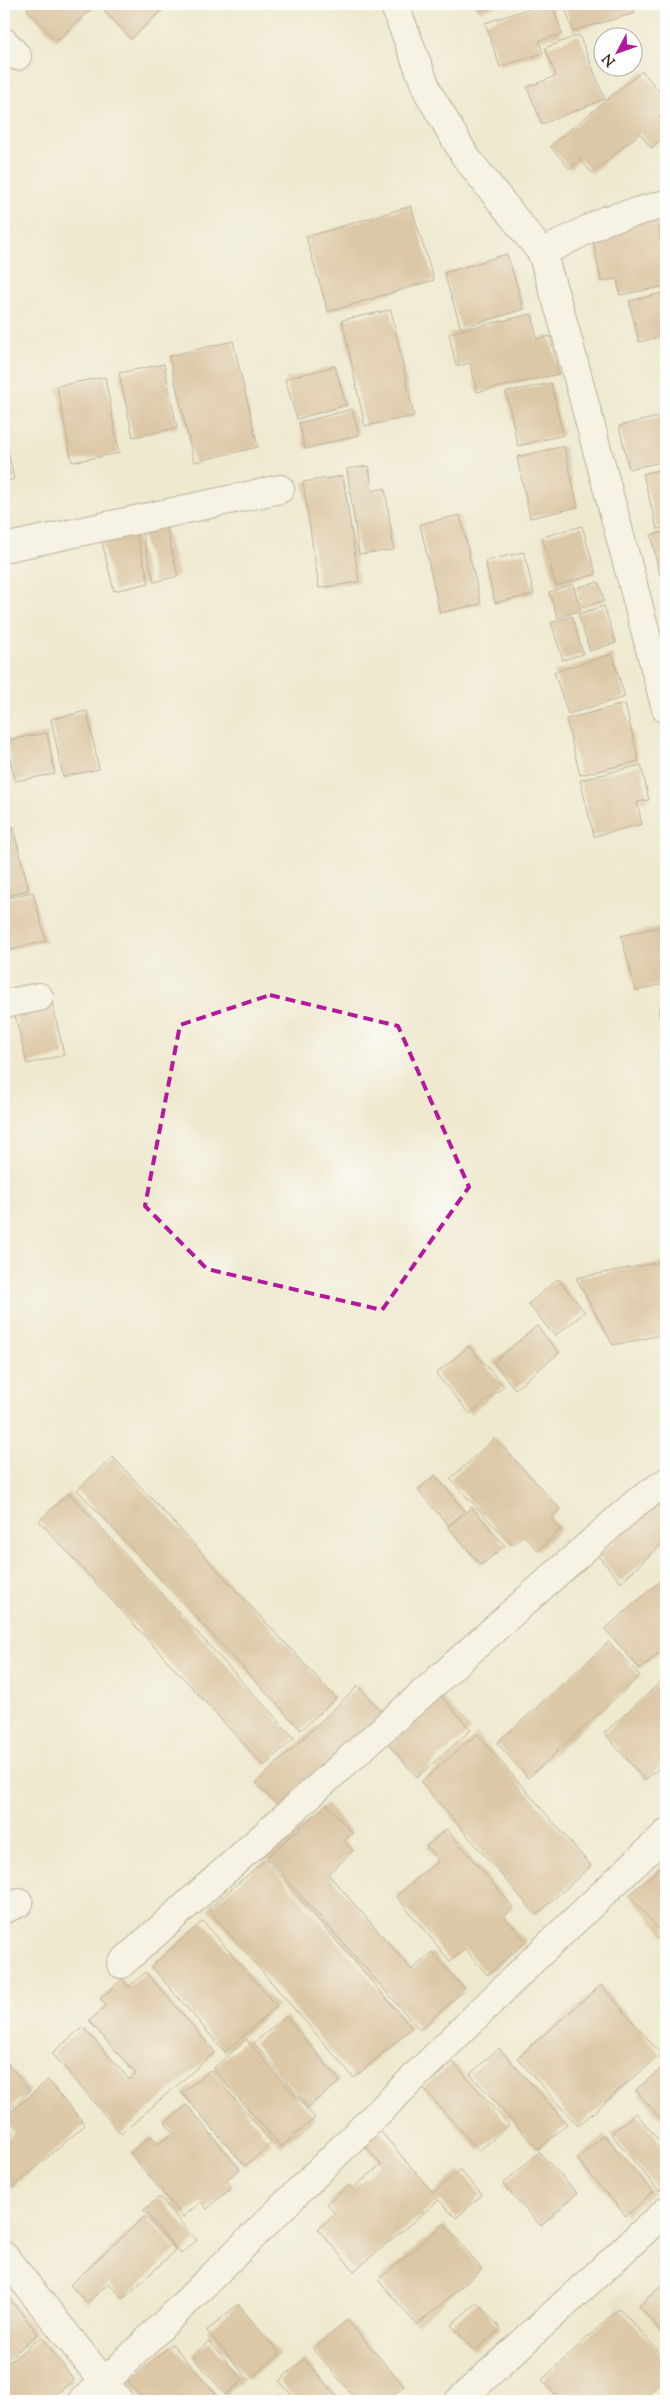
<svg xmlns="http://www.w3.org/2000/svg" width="670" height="2405" font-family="'Sorts Mill Goudy',serif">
<rect width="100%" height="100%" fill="#fff"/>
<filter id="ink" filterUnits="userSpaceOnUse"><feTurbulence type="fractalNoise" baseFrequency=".02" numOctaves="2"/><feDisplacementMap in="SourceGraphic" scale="10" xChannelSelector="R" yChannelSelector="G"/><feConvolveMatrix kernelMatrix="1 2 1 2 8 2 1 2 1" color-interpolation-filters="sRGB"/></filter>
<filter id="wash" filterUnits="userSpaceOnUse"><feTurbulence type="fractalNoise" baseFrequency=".0096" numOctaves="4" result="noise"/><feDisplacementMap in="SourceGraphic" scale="20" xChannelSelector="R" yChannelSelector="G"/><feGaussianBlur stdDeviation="1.12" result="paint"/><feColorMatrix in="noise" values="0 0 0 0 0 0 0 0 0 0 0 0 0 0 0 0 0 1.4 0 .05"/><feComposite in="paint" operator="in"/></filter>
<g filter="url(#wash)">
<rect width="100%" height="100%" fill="#eee9cf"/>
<path fill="#e4dbba" d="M666,2250v115l-54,-63z"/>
<g id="blocks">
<g fill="#c69e75">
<path d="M33,4h64l-41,37 -29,-32z"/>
<path d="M110,4h59l-38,35 -27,-29z"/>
<path d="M476,4h26l-23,8z"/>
<path d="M543,4h9l10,30 -23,7 4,12 -43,14 -15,-44z"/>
<path d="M564,4h68l3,9 -62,18z"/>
<path d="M579,35l26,64 -63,25 -15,-37 29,-11 -11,-28z"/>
<path d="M642,71l24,28v12l-7,6 7,9v9l-15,13 -11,-15 -48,40 -12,-14 -10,10 -20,-23z"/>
<path d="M411,206l23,74 -106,32 -22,-75z"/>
<path d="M655,211l7,32 4,-1v44l-46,9 -3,-16 -16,2 -11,-58z"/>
<path d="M507,254l17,55 -63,19 -17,-55z"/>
<path d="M666,292v43l-27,7 -10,-41z"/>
<path d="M391,310l23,106 -49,10 -23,-106z"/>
<path d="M532,314l5,25 13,-3 9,38 -82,18 -7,-29 -14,3 -7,-33z"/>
<path d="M233,341l25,106 -64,15 -25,-106z"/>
<path d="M164,364l13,64 -44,9 -14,-64z"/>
<path d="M335,366l11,39 -49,14 -12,-40z"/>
<path d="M105,377l14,76 -47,9 -15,-76z"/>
<path d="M551,383l12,52 -45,11 -12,-54z"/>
<path d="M352,409l7,26 -54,14 -6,-26z"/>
<path d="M666,415v46l-37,8 -10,-43z"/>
<path d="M4,432l10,47 -10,3z"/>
<path d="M564,446l14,61 -48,11 -13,-61z"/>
<path d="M369,466l3,25 13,-3 9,62 -35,4 -12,-85z"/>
<path d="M666,468v59l-9,2 -14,-55z"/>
<path d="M343,476l16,106 -40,6 -16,-106z"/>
<path d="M460,515l21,89 -41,9 -20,-89z"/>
<path d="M164,519l14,57 -24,6 -14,-58z"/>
<path d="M134,525l15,58 -35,8 -14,-57z"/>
<path d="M582,526l14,48 -40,12 -14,-49z"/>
<path d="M666,531v43l-6,1 -9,-40z"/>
<path d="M524,552l10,42 -39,9 -10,-42z"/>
<path d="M599,582l5,19 -21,6 -5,-20z"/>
<path d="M573,584l8,26 -23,8 -9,-26z"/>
<path d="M604,606l12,37 -26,8 -12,-37z"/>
<path d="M572,616l11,38 -20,6 -12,-37z"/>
<path d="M612,654l13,43 -57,17 -14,-42z"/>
<path d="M625,704l14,57 -59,14 -14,-56z"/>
<path d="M87,711l12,58 -36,8 -12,-58z"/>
<path d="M47,733l8,41 -40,7 -9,-41z"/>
<path d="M641,765l8,35 -12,2 5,22 -48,12 -14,-56z"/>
<path d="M4,770l3,13h-3z"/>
<path d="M13,827l16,63 -25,7v-67z"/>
<path d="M33,892l13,49 -42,11v-53z"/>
<path d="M666,925v58l-30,8 -15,-55z"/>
<path d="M51,998l13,57 -37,9 -14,-57z"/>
<path d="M666,1008v33l-8,-31z"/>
<path d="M666,1261v73l-53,11 -37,-67z"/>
<path d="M558,1279l27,33 -30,24 -27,-32z"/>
<path d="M537,1326l22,27 -44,36 -22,-27z"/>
<path d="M469,1346l35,40 -34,28 -34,-40z"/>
<path d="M495,1438l65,71 -9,9 10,11 -23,22 -14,-16 -12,10 -62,-66z"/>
<path d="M113,1457l223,241 -35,32 -224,-240z"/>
<path d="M435,1475l30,36 -17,14 -30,-35z"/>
<path d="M69,1493l225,245 -30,28 -225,-245z"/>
<path d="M658,1501l8,9v30l-45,42 -23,-26z"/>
<path d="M472,1507l33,39 -24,19 -33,-38z"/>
<path d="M666,1576v71l-26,22 -35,-40z"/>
<path d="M609,1642l31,34 -112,102 -31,-35z"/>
<path d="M661,1682l5,5v75l-21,18 -41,-47z"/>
<path d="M358,1686l27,29 -102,96 -27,-28z"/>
<path d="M441,1696l30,34 -54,47 -30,-34z"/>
<path d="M477,1734l114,132 -55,49 -115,-133z"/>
<path d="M327,1804l25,29 -8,8 9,10 -25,23 84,96 20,-18 33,37 -45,41 -153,-173z"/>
<path d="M447,1829l66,78 -9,9 22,26 -39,33 -22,-26 -15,12 -54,-65 42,-35 -12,-15z"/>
<path d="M4,1858l5,15 -5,2z"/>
<path d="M266,1859l146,169 -58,50 -146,-169z"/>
<path d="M666,1862v75l-37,-42z"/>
<path d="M203,1921l74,85 -52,46 -74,-86z"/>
<path d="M146,1972l69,80 -94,82 -69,-81 31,-26 47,53 6,-6 -47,-53 17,-15 -6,-7 22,-20 7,8z"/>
<path d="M601,1985l60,69 -83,72 -61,-68z"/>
<path d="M286,2016l54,65 -32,26 -54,-64z"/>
<path d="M246,2039l69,79 -34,29 -68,-78z"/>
<path d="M499,2048l68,76 -29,26 -68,-76z"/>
<path d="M4,2059l26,32 -26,22z"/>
<path d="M453,2062l56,63 -30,26 -56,-63z"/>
<path d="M666,2064v61l-30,-35z"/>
<path d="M210,2070l62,73 -27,23 -63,-73z"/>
<path d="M48,2080l37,45 -73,63 -8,-10v-36l10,-9 -10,-15z"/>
<path d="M187,2105l53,64 -14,11 6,7 -25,22 -6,-7 -18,15 -53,-64 21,-17 7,8 15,-11 -8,-10z"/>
<path d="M636,2113l30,36v35l-7,7 -48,-57z"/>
<path d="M377,2127l56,66 27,-23 22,25 -26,23 -17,-18 -85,71 -36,-42 17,-15 -8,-11 22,-18 3,4 29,-24 -20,-24z"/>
<path d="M604,2135l49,57 -27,24 -49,-57z"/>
<path d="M539,2152l38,41 -36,33 -38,-42z"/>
<path d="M159,2197l38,43 -16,14 -37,-44z"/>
<path d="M145,2216l31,34 -53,49 -14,-16 -22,20 -17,-18z"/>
<path d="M444,2224l38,45 -65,56 -39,-45z"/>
<path d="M666,2282v55l-27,-31z"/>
<path d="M4,2291l34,43 -34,28z"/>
<path d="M477,2302l24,27 -27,22 -23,-26z"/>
<path d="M238,2304l42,50 -31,26 -42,-49z"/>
<path d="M619,2308l47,51v19l-25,23h-79l-20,-21z"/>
<path d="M347,2320l57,66 -18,15h-28l-45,-52z"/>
<path d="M42,2337l32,43 -27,21h-43v-35z"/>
<path d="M209,2341l34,39 -17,15 -34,-39z"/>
<path d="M172,2344l50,57h-77l-17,-19z"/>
<path d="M304,2359l37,42h-44l-18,-20z"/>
<path d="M280,2394l6,7h-15z"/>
</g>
</g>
</g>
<g filter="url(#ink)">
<use href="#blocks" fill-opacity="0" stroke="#7a6d5c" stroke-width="1"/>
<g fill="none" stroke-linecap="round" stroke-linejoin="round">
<g stroke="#7a6d5c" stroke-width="30">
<g id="minor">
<path d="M394,4l34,88 37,64 77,97 20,65 104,391"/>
<path d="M4,42l13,14"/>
<path d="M542,253l64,-33 60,-16"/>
<path d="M4,548l276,-59"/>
<path d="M4,1004l35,-7"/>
<path d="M4,1909l15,-6"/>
<path d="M121,1964l408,-366 108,-96 29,-20"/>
<path d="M4,2256l115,145"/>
<path d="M82,2401l23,-19 428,-422 133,-126"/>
<path d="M459,2401l207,-190"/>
</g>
</g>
<use href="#minor" stroke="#fff" stroke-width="28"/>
</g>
</g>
<path d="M0 0H670V2405H0ZM270,995l128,31 71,161 -87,123 -175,-41 -62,-63 35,-181z" fill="#eee9cf" fill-opacity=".55" fill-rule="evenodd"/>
<path fill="none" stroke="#b5179e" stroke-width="4" stroke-dasharray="10 6" stroke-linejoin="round" d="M270,995l128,31 71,161 -87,123 -175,-41 -62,-63 35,-181z"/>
<rect width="670" height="2405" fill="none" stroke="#fff" stroke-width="20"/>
<g transform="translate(618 52) rotate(229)"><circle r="24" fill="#ffffff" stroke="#b1aaa5"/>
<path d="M0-4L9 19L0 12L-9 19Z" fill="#b5179e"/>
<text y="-8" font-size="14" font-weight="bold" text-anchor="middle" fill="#3b2a1e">N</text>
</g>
</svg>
